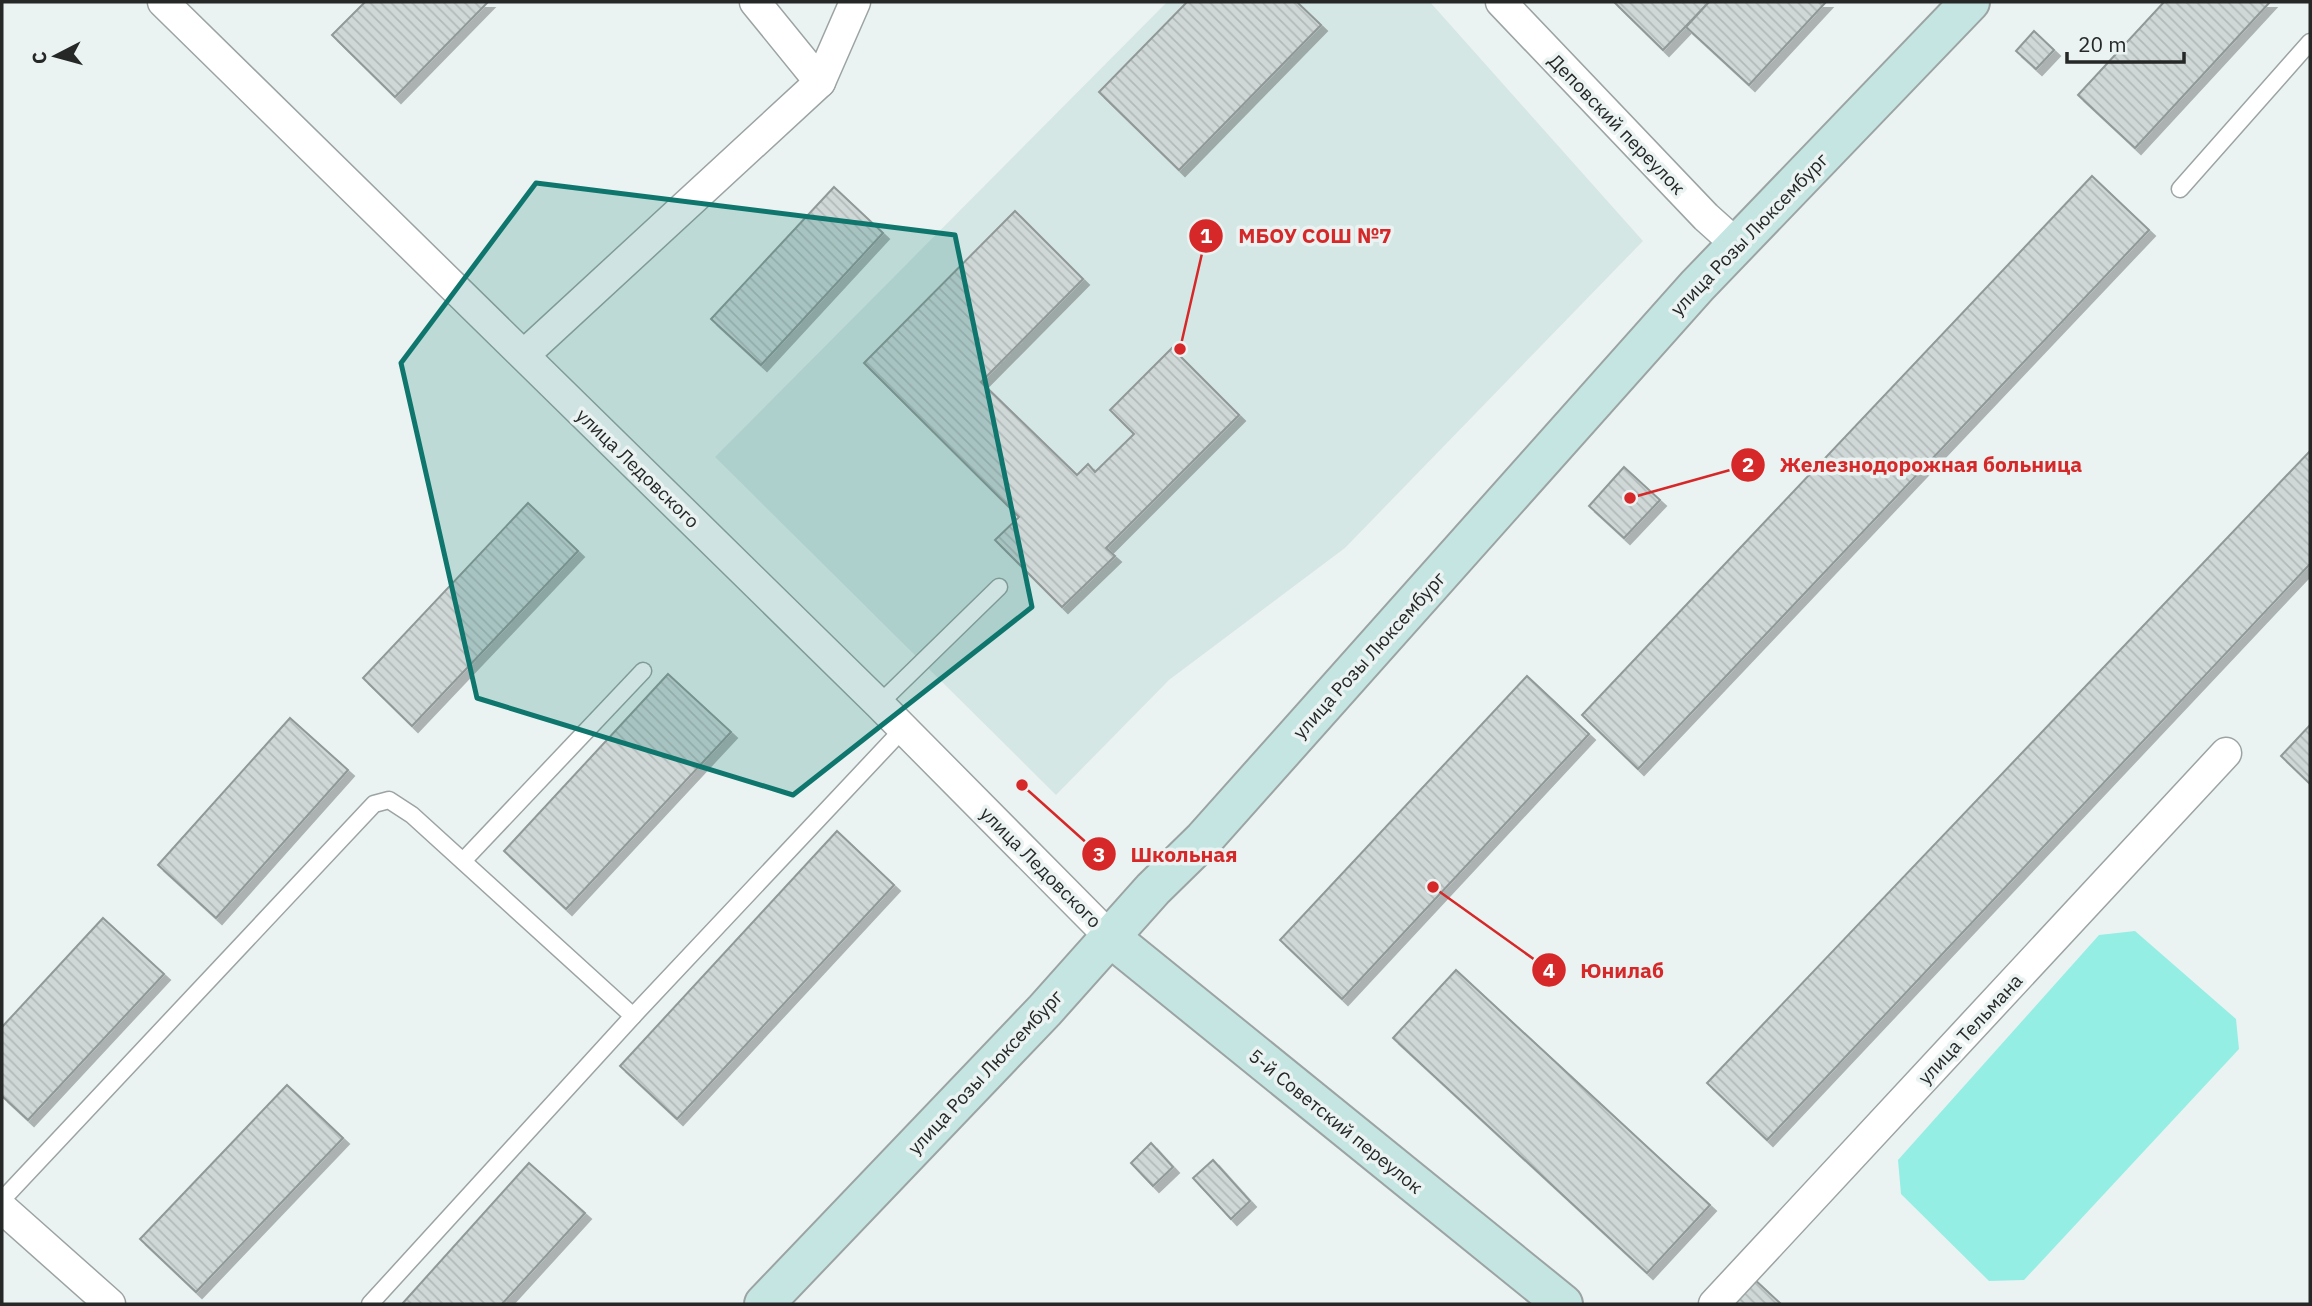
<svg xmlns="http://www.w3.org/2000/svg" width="2312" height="1306" font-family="'IBM Plex Sans',sans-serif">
<defs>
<pattern id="building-back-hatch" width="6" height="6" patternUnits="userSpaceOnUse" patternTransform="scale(1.75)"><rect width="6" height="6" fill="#cfd8d7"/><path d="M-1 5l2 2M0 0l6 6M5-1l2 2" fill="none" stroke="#b2b9b9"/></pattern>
<filter id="shadow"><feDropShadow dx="6" dy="6" stdDeviation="0" flood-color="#0004"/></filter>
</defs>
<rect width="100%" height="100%" fill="#eaf3f2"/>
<path fill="#d5e7e4" d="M1167,2h263l213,239 -298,307 -176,132 -113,115 -341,-338z"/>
<path fill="#95eee4" d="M2135,931l101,88 3,30 -215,231 -35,1 -88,-87 -3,-34 201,-225z"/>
<g fill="url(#building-back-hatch)" stroke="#919998" stroke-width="2" filter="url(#shadow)">
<path d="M365,2h123l-93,95 -63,-62z"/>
<path d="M1187,2h110l24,23 -142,145 -80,-78z"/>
<path d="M1614,2h95l-46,48z"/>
<path d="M1709,2h117l-77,83 -63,-58z"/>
<path d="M2164,2h106l-135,146 -57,-53z"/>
<path d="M2034,31l20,19 -18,19 -20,-18z"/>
<path d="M2092,176l57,54 -511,539 -56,-54z"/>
<path d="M834,187l49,46 -122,132 -50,-46z"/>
<path d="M1015,211l68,68 -102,103 96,93 11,-11 7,8 39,-38 -24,-24 62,-62 67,67 -133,133 9,8 -53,51 -67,-67 24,-23 -155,-154z"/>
<path d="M2310,451v113l-543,576 -60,-57z"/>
<path d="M1624,467l36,33 -36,38 -35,-32z"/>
<path d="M528,503l50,48 -166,175 -49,-48z"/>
<path d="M668,674l63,58 -165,177 -62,-58z"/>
<path d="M1527,676l62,58 -247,265 -62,-59z"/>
<path d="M290,718l58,52 -132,148 -58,-53z"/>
<path d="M2310,725v59l-29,-28z"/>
<path d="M837,831l57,54 -217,234 -57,-53z"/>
<path d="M103,918l61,56 -136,146 -26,-24v-69z"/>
<path d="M1456,970l254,235 -63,68 -254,-235z"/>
<path d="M287,1085l56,53 -147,154 -56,-53z"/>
<path d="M1151,1143l22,24 -20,19 -22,-23z"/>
<path d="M1213,1160l37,41 -19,18 -38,-41z"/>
<path d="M529,1163l56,50 -83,91h-100z"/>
<path d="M1753,1278l28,26h-52z"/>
</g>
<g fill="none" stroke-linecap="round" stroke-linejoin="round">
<g stroke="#9ca4a3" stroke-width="19">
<g id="lane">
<path d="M2180,189l130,-147"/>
<path d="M879,704l120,-117"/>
<path d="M463,861l180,-190"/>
<path d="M2,1200l372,-396 15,-4 23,15 221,201"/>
<path d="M370,1304l263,-288 270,-287"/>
</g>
</g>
<g stroke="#9ca4a3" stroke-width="33">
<g id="street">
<path d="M163,2l716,702 231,233"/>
<path d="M755,2l65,80 35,-80"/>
<path d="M1501,2l205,215 30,27"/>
<path d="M524,355l296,-273"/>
<path d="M2,1208l108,96"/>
<path d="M1714,1304l512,-551"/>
</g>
</g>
<g stroke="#9ca4a3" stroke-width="42">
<g id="secondary">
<path d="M1110,937l453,367"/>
<path d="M764,1304l281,-294 108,-121 51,-50 493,-553 273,-284"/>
</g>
</g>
<use href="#lane" stroke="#fff" stroke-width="16"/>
<use href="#street" stroke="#fff" stroke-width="30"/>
<use href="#secondary" stroke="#c4e5e2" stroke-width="38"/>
</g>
<path fill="#0f766e" fill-opacity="0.2" stroke="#0f766e" stroke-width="5" stroke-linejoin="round" d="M536,183l419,52 77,372 -239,188 -316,-97 -76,-335z"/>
<g text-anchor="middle" stroke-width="7" stroke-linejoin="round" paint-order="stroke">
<g font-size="19" fill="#252827" stroke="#eaf3f2">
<text transform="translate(1617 124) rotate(46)" y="7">Деповский переулок</text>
<text transform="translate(1749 234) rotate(-46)" y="7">улица Розы Люксембург</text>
<text transform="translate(638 468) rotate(44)" y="7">улица Ледовского</text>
<text transform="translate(1369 655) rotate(-48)" y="7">улица Розы Люксембург</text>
<text transform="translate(1041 867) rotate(45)" y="7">улица Ледовского</text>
<text transform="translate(1970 1029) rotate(-47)" y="7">улица Тельмана</text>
<text transform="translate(985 1072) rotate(-47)" y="7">улица Розы Люксембург</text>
<text transform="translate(1336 1121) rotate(39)" y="7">5-й Советский переулок</text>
</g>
</g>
<path fill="none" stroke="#d62828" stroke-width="2.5" d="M1180 349L1206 236M1630 498L1748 465M1022 785L1099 854M1433 887L1549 970"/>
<g fill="#d62828" stroke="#eaf3f2" stroke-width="2.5">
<circle cx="1180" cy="349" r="7"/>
<circle cx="1630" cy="498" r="7"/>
<circle cx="1022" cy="785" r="7"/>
<circle cx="1433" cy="887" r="7"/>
<circle cx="1206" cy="236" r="18"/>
<circle cx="1748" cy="465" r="18"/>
<circle cx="1099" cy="854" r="18"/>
<circle cx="1549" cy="970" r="18"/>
</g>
<g font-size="21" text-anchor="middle" font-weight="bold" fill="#fff">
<text x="1206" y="243">1</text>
<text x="1748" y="472">2</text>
<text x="1099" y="862">3</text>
<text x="1549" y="978">4</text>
</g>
<g font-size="21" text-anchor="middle" font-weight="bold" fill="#d62828" stroke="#eaf3f2" stroke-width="7" stroke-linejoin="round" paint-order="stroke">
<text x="1315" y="243">МБОУ СОШ №7</text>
<text x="1931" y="472">Железнодорожная больница</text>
<text x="1184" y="862">Школьная</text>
<text x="1622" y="978">Юнилаб</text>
</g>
<rect width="2312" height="1306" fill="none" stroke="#252827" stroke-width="7"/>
<g transform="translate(56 56) rotate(264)" stroke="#eaf3f2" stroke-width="5" paint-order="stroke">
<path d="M0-5L12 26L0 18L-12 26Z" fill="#252827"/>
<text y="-10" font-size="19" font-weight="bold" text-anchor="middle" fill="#252827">С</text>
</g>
<path d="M2067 52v10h117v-10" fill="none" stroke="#252827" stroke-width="3.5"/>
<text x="2078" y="52" font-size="21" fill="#252827" stroke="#eaf3f2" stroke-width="5" paint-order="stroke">20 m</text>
</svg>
